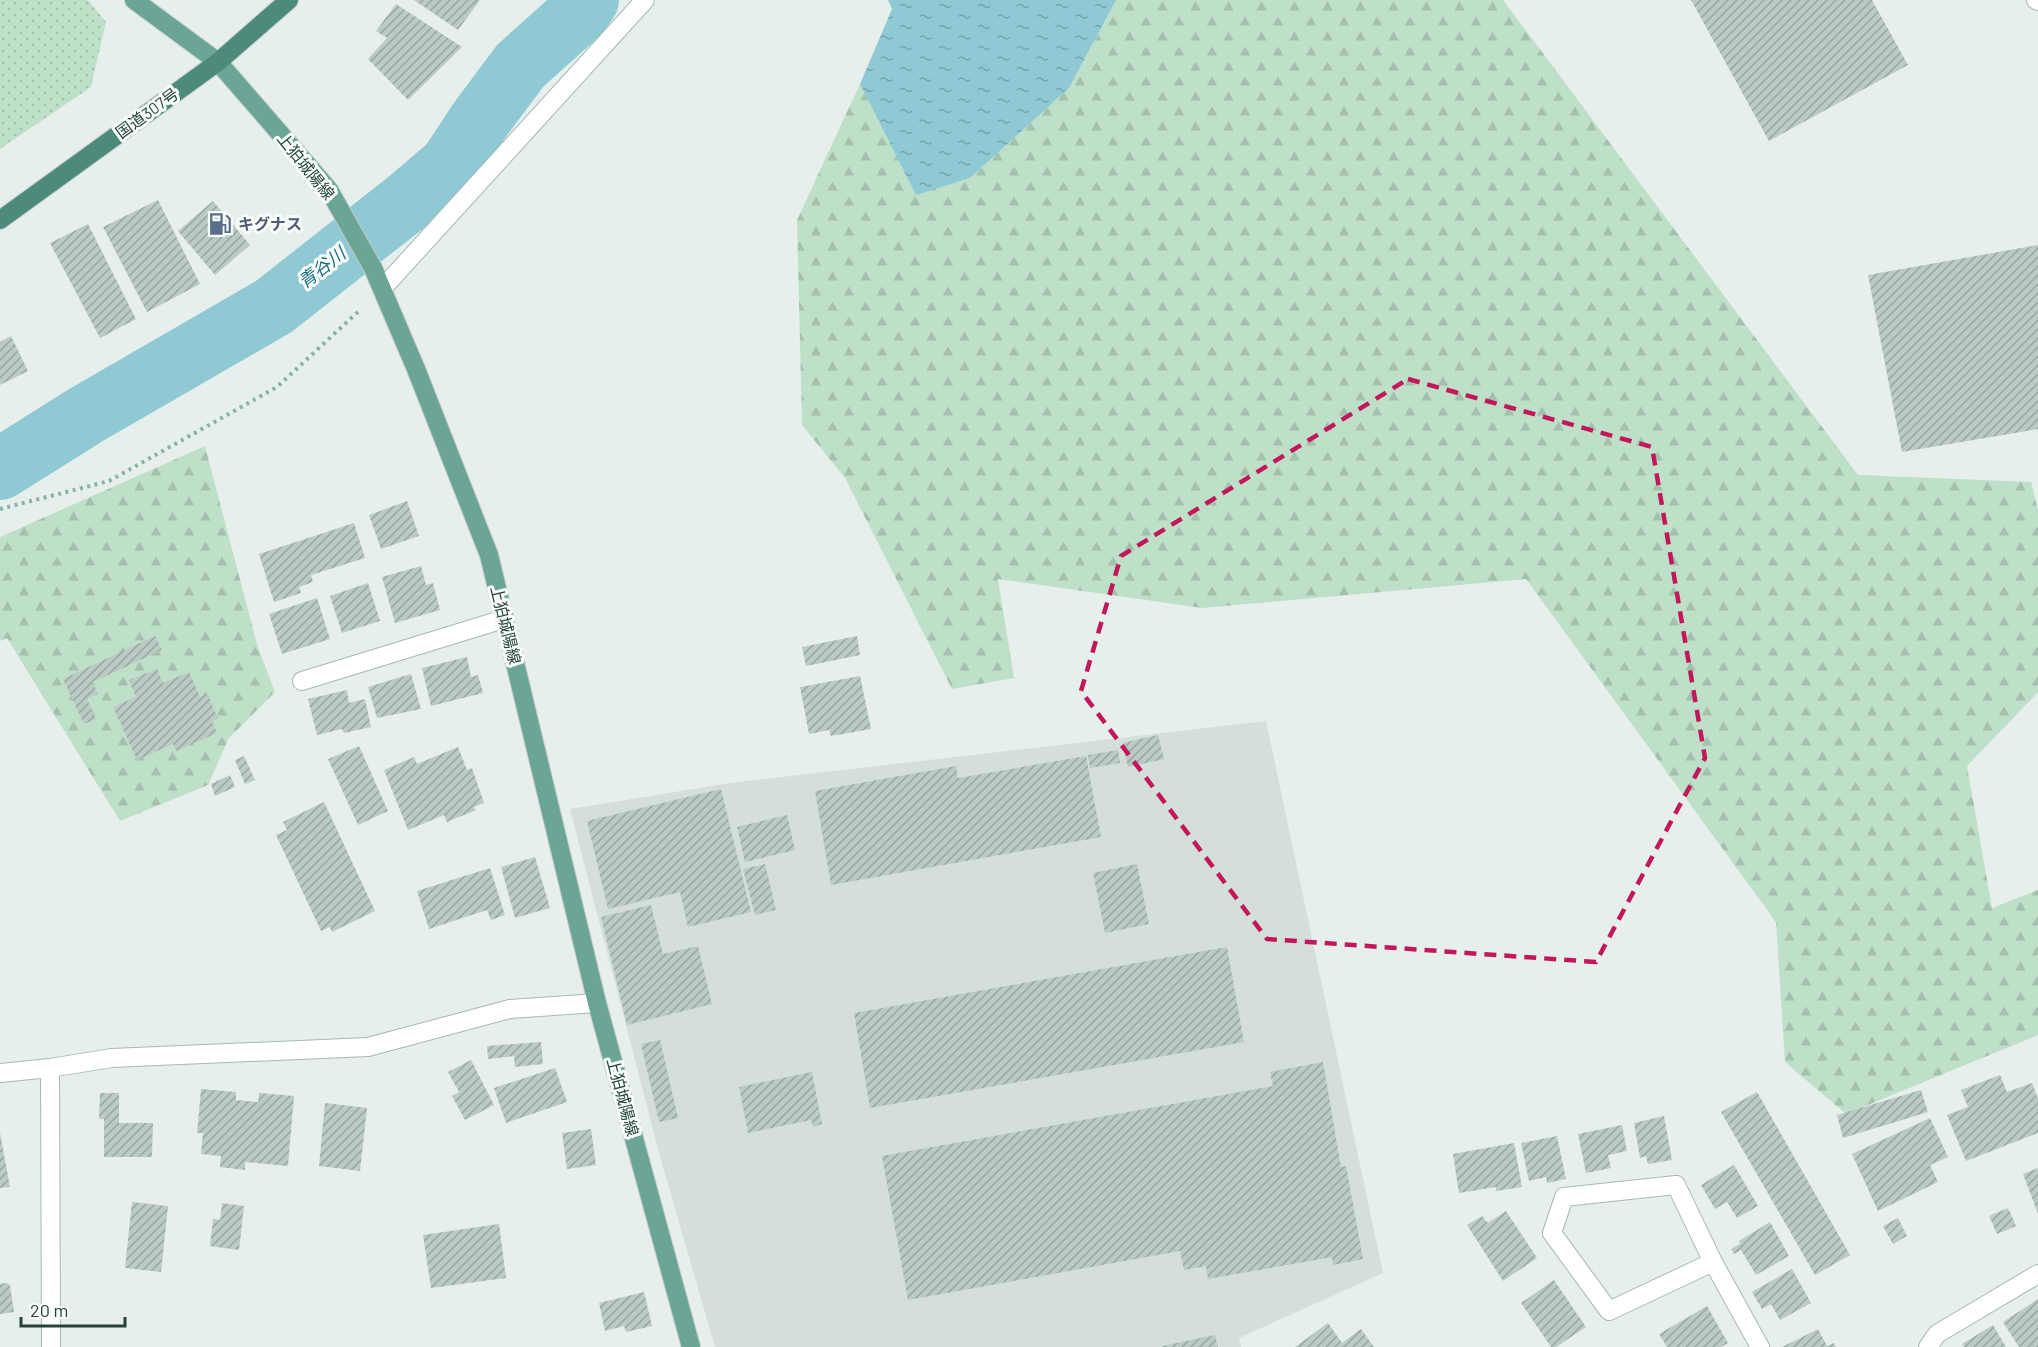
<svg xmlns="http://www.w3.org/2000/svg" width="2038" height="1347" font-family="Barlow,'Noto Sans JP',sans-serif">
<defs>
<pattern id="grass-dots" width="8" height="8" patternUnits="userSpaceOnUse" patternTransform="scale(1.5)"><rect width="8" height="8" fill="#bfe0c8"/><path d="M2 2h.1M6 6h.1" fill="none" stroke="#a4c1ad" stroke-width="1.8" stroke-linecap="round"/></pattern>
<pattern id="forest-firs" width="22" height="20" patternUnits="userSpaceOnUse" patternTransform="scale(1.5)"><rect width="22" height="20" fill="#bfe0c8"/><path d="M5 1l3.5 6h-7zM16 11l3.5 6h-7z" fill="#a4c1ad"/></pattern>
<pattern id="water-ripples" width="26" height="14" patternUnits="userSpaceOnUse" patternTransform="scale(1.5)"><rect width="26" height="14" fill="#8ec9d4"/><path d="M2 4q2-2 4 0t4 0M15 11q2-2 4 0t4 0" fill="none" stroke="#74a5ad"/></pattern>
<pattern id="building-hatch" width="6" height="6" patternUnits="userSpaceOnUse" patternTransform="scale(1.5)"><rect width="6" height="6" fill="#bbcac4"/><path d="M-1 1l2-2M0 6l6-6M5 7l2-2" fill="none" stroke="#98a6a0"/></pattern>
</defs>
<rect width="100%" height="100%" fill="#e6efeb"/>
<path fill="#d4dfda" d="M1266,721l117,552 -144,65 2,9h-526l-56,-194 -89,-344 160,-26z"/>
<path fill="url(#grass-dots)" d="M0,0h88l18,22 -15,65 -91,62z"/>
<g fill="url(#forest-firs)">
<path d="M1116,0h387l355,475 173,7 7,28v182l-71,74 25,142 46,-18v145l-192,79 -61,-52 -9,-140 -250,-343 -324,29 -204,-29 16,99 -62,11 -107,-211 -43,-53 -5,-205 63,-136 56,110 54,-16 99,-90z"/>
<path d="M205,446l53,202 17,44 -46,46 -21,47 -88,36 -113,-183 -7,3v-104z"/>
</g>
<path fill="url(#water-ripples)" d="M888,0h228l-47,88 -99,90 -54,17 -56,-111 32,-75z"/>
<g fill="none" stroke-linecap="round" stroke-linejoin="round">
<path stroke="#8ec9d4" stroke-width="62" d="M0,469l86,-54 187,-108 135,-106 42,-36 29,-44 41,-55 58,-52 10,-14"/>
</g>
<g fill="url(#building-hatch)">
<path d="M414,0h66l-22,30z"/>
<path d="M1691,0h181l36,65 -139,76z"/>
<path d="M396,4l66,43 -54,53 -40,-41 19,-21 -11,-7z"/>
<path d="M158,200l42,84 -53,28 -44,-85z"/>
<path d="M213,201l37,44 -35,30 -37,-44z"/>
<path d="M88,224l48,95 -36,19 -50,-95z"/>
<path d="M2038,245v184l-136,23 -34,-177z"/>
<path d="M11,336l17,35 -28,14v-43z"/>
<path d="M407,501l12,35 -38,13 -12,-34z"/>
<path d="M354,523l11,35 -54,17 2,7 -14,5 2,6 -27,9 -15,-48z"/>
<path d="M421,566l5,19 7,-2 7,27 -45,13 -13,-46z"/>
<path d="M368,583l12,38 -38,12 -12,-37z"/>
<path d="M317,598l13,41 -48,15 -13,-40z"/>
<path d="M155,636l7,14 -69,32 5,12 -11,5 9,20 -12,5 -21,-45z"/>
<path d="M857,636l3,19 -54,11 -4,-19z"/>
<path d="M467,657l4,20 7,-2 5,18 -52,13 -9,-38z"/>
<path d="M157,669l6,14 26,-11 11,25 7,-3 11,24 -6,3 5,12 -41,18 -3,-7 -36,16 -24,-53 23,-10 -7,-17z"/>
<path d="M411,674l10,35 -44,9 -9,-31z"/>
<path d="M860,676l11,53 -40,7 -2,-6 -20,4 -9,-47z"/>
<path d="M347,690l2,13 16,-4 6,28 -27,6 -2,-4 -25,6 -9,-36z"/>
<path d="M1158,735l6,24 -36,8 -6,-24z"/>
<path d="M359,746l29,65 -30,14 -30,-66z"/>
<path d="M458,747l9,23 5,-2 12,35 -10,4 2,3 -29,12 -3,-7 -36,15 -24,-60 30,-13 3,7z"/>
<path d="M1118,750l2,13 -30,5 -2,-13z"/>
<path d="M244,756l11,24 -10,4 -10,-24z"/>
<path d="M1086,756l15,81 -270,48 -16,-94 141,-25 2,12z"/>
<path d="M230,775l5,12 -20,9 -4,-12z"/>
<path d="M721,789l30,123 -63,15 -8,-35 -72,17 -21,-88z"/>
<path d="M324,802l51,109 -43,21 -2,-5 -9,4 -45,-96 11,-5 -4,-8z"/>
<path d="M787,815l8,35 -50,12 -8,-35z"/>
<path d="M535,857l15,51 -35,10 -14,-51z"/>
<path d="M765,864l11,46 -21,5 -12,-46z"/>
<path d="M1137,864l12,60 -44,9 -12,-60z"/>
<path d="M490,868l15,47 -14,5 -4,-10 -58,19 -12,-38z"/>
<path d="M651,905l12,49 35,-8 14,58 -85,21 -26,-108z"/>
<path d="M1227,947l17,95 -374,66 -16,-95z"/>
<path d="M660,1040l18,78 -19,4 -18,-78z"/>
<path d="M541,1042l2,22 -28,3 -1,-11 -26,3 -1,-13z"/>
<path d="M471,1060l23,45 -29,15 -13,-24 7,-4 -11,-20z"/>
<path d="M1323,1062l18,105 5,-1 17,93 -30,6 -1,-8 -124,22 -2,-13 -22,4 -4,-19 -272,49 -26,-144 391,-70 -3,-14z"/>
<path d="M555,1068l12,34 -61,21 -12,-35z"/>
<path d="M812,1072l10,52 -9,3 -2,-7 -63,13 -9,-46z"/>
<path d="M2000,1075l7,17 25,-9 6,16v34l-72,28 -19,-46 21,-8 -7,-17z"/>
<path d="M201,1089l35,3v8l22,2 1,-9 35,3 -6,70 -43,-4v8l-25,-3 1,-11 -20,-2 2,-21h-6z"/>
<path d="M1921,1090l7,22 -85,26 -6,-23z"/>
<path d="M1757,1092l93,163 -35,20 -94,-163z"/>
<path d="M100,1093h19v30h34l-1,34h-48v-38h-5z"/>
<path d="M325,1103l42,5 -7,63 -41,-5z"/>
<path d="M1664,1116l8,44 -24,4 -2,-8 -6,2 -6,-35z"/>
<path d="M1930,1118l18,39 -18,8 8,17 -60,29 -26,-57z"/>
<path d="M1622,1125l5,26 -19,4 3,13 -25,5 -8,-39z"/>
<path d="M591,1129l5,36 -29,4 -5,-36z"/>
<path d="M0,1133l10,54 -10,1z"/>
<path d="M1557,1136l9,43 -19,4 -1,-6 -17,4 -8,-38z"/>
<path d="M1514,1143l8,44 -26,4v-4l-37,6 -6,-39z"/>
<path d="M1734,1165l24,41 -21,12 -10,-16 -12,7 -14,-24z"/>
<path d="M2038,1168v46l-15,-40z"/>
<path d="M132,1202l36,4 -7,66 -36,-4z"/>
<path d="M222,1203l22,3 -5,44 -29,-4 3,-27 7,1z"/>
<path d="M2008,1208l8,18 -19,8 -8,-18z"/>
<path d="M1506,1211l31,47 -34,23 -36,-56 15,-9 6,7z"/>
<path d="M1898,1218l9,18 -14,8 -10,-18z"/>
<path d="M1770,1222l19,34 -33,19 -15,-25 -7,4 -3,-5 9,-5 -1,-3z"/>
<path d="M499,1224l7,54 -75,10 -8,-53z"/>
<path d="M1792,1269l19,34 -31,17 -9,-16 -9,5 -10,-17z"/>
<path d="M1554,1280l32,47 -30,20h-5l-30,-44z"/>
<path d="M6,1283l4,2 4,27 -14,2v-30z"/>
<path d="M644,1292l8,34 -26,6 -2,-6 -19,5 -6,-28z"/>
<path d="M2038,1299v48h-19l-16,-25z"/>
<path d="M1707,1306l21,37 -7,4h-54l-8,-13z"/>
<path d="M1328,1323l14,20 19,-14 13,18h-79z"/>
<path d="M1993,1325l13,22h-42l-2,-3z"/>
<path d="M1818,1329l9,17 7,-3 2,4h-54z"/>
<path d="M1215,1335l3,12h-56v-1z"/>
</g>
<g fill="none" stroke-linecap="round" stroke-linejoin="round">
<g stroke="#a8b8b2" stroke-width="20">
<g id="minor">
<path d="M382,289l263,-289"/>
<path d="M302,681l202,-62"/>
<path d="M50,1068l1,279"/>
<path d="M0,1073l50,-5 62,-10 256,-11 142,-38 87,-6"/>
<path d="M1713,1262l-104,49 -57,-78 12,-36 112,-12 37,77 47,85"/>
<path d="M1928,1347l9,-13 101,-60"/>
</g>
</g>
<g stroke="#a8b8b2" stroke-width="20">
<path id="tertiary" d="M2036,0l2,1"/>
</g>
<g stroke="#c2cac8" stroke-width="20">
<path id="primary" d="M134,0l84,62 111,128 44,78 43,101 73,186 108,448 94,344"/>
</g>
<g stroke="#c2cac8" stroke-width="20">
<path id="trunk" d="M0,220l218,-158 71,-62"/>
</g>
<path stroke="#86b3a5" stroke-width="4" stroke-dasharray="3 4.5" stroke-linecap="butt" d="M0,509l109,-28 168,-94 84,-78"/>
<use href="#minor" stroke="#fff" stroke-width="18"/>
<use href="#tertiary" stroke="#fff" stroke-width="18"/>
<use href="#primary" stroke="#6aa596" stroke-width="18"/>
<use href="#trunk" stroke="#4c8a7c" stroke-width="18"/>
</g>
<path fill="none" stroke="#c2185b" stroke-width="4.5" stroke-dasharray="12 8" stroke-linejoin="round" d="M1408,379l244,68 53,311 -109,204 -329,-23 -186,-248 40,-135z"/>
<defs>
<g id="fuel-bare" transform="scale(1.8)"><path d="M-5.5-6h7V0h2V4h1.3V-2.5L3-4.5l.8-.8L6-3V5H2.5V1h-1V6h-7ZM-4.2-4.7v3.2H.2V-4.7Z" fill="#5c6f8a" stroke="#f7fbf9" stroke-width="2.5" paint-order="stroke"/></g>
</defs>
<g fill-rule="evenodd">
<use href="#fuel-bare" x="220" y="224"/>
</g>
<g text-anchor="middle" stroke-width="6" stroke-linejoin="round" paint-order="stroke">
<g font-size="16" fill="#24423a" stroke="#f7fbf9">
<text transform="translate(147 113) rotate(-36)" y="6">国道307号</text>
<text transform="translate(306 166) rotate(51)" y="6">上狛城陽線</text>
<text transform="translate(506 625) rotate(76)" y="6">上狛城陽線</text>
<text transform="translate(623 1097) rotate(75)" y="6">上狛城陽線</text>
</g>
<g font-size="16" font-weight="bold" fill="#4e5e75" stroke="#f7fbf9" text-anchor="start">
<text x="238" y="230">キグナス</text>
</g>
<g font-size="18" font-style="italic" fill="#1c6f80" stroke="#f7fbf9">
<text transform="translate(322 268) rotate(-38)" y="6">青谷川</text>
</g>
</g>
<path d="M21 1317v9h104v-9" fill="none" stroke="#24423a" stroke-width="3"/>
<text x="30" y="1317" font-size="18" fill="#24423a" stroke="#f7fbf9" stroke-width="4.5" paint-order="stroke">20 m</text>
</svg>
